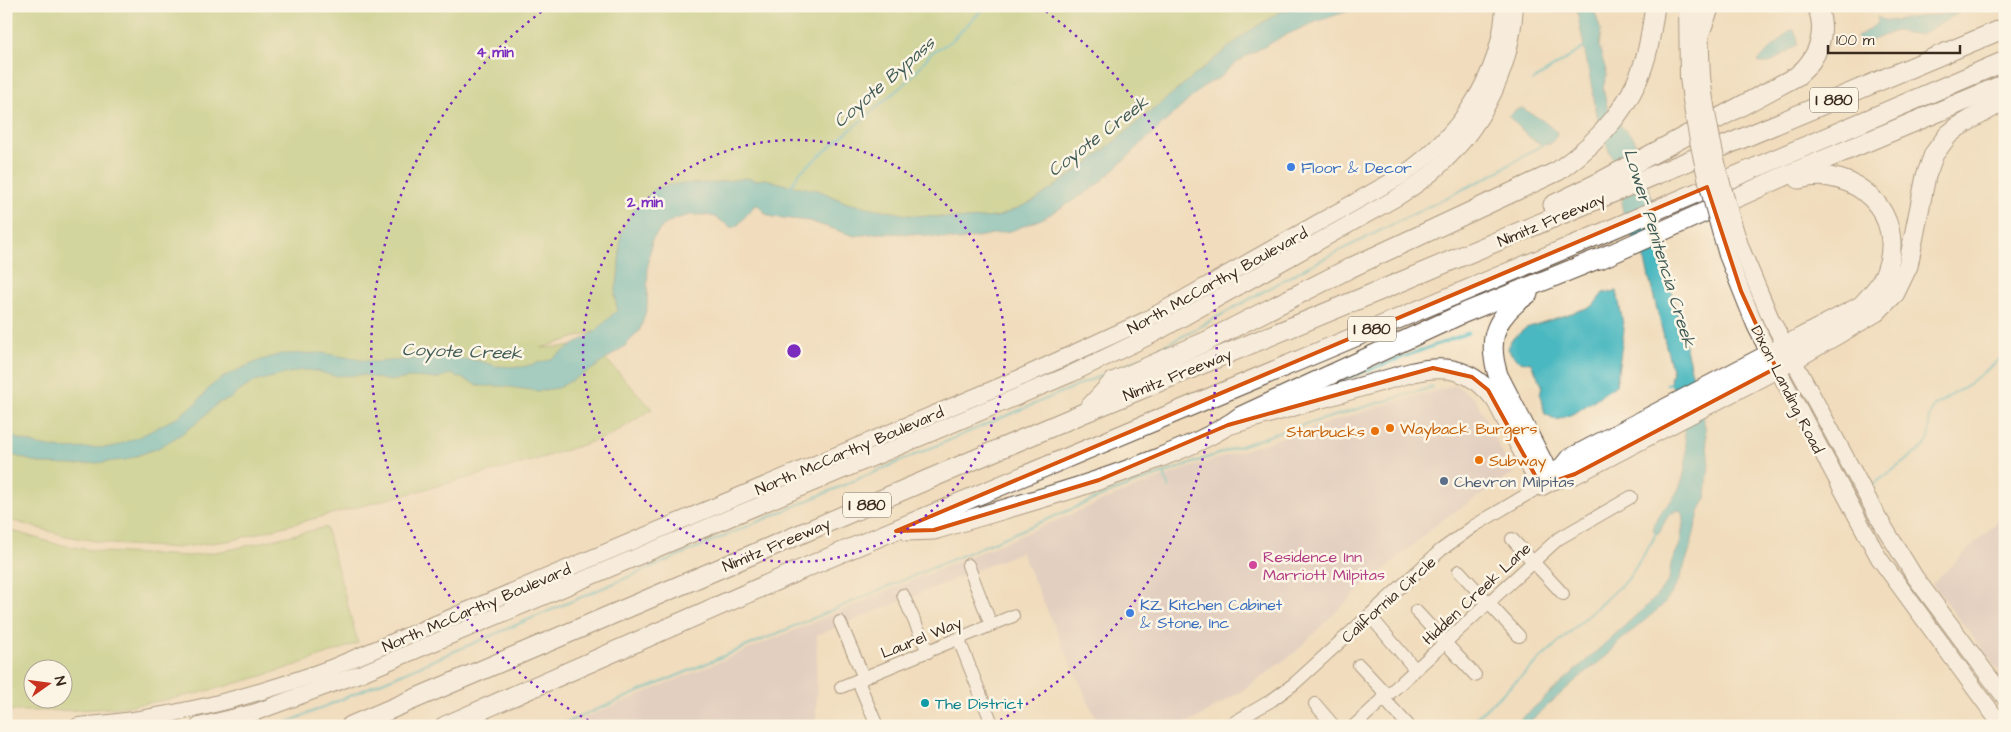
<svg xmlns="http://www.w3.org/2000/svg" width="2011" height="732" font-family="'Architects Daughter',sans-serif">
<rect width="100%" height="100%" fill="#fcf5e5"/>
<filter id="ink" filterUnits="userSpaceOnUse"><feTurbulence type="fractalNoise" baseFrequency=".02" numOctaves="2"/><feDisplacementMap in="SourceGraphic" scale="10" xChannelSelector="R" yChannelSelector="G"/><feConvolveMatrix kernelMatrix="1 2 1 2 8 2 1 2 1" color-interpolation-filters="sRGB"/></filter>
<filter id="wash" filterUnits="userSpaceOnUse"><feTurbulence type="fractalNoise" baseFrequency=".0096" numOctaves="4" result="noise"/><feDisplacementMap in="SourceGraphic" scale="20" xChannelSelector="R" yChannelSelector="G"/><feGaussianBlur stdDeviation="1.12" result="paint"/><feColorMatrix in="noise" values="0 0 0 0 0 0 0 0 0 0 0 0 0 0 0 0 0 1.4 0 .05"/><feComposite in="paint" operator="in"/></filter>
<g filter="url(#wash)">
<rect width="100%" height="100%" fill="#f1ddbd"/>
<g fill="#d2bec2">
<path d="M1456,385l20,15 37,74 -71,46 -94,80 -54,53 -51,37 -48,30 -22,6h-74l-78,-174 -204,83 -1,91h-250l546,-229 59,-23 124,-41 99,-31z"/>
<path d="M2005,515v164l-73,-95z"/>
</g>
<g fill="#aecc74" stroke="#747b49" fill-rule="evenodd">
<path d="M6,6h1294l-21,6 -34,22 -157,129 -54,38 -37,16 -29,2 -60,-4 -61,-12 -29,-13 -32,-5 -20,-6 -10,1 -10,-2 -34,5 -91,51 -3,44 -3,17 2,15 -21,21 -55,17 52,-3 59,64 -42,27 -75,24 -302,80 -56,8 -65,-4 -46,-8 -60,-17z"/>
<path d="M326,527l32,116c-77,29 -156,54 -238,64 -38,4 -76,4 -114,4v-182l50,15 47,8 87,4 43,-7zM32,670h30v30h-30z"/>
</g>
<g fill="#49b8c0" stroke="#42716f">
<path d="M1300,6h85l-14,4h-20l-38,13 -27,12 -41,22 -13,9 -11,11 -17,9 -110,102 -50,30 -33,13 -52,9 -44,-6 -36,-1 -25,3 -45,-15 -36,-4 -7,-3 -8,-9 -4,1 -15,18 -7,4 -17,-11 -9,-2h-16l-17,5 -11,7 -10,13 -4,24 -1,44 -7,22 -15,16 -31,22 -36,20 -20,3 -36,-5h-22l-29,-12 -16,5 -18,-2 -28,4 -25,-6 -30,1 -18,-5 -15,-1 -47,12 -14,9 -10,8 -12,4 -21,20 -17,12 -22,13 -33,12 -48,5 -35,-1 -36,-11v-18l32,10 24,4 51,-2 30,-12 36,-19 16,-12 17,-19 15,-10 31,-14 23,-7 41,-1 52,9 69,-5 37,4 16,5 26,1 27,-7 47,-29 21,-21 -2,-15 3,-17 3,-44 11,-23 24,-23 19,-4 37,-1 34,-5 10,2 10,-1 20,6 32,5 29,13 61,12 60,4 29,-2 37,-16 54,-38 157,-129 34,-22z"/>
<path d="M1576,6h17l8,25 -2,15 8,29 -4,13 6,27 25,23 24,81 8,49 39,158 4,38 -3,35 -6,10 -11,44 -10,27 -7,13 -10,13 -44,37 -10,12 -33,26 -50,45h-14l17,-13 126,-114 15,-19 2,-17 9,-19 4,-28 -5,-6c-12,4 -14,11 -19,22l-3,2 -4,-4c4,-21 12,-19 22,-35 23,-36 5,-80 -5,-117l3,-4 -28,-113 -20,-38 -3,-16 1,-19 -6,-23 -8,-14 -10,-26z"/>
<path d="M1960,12l-39,23 -26,-4 -34,14 -4,-8 21,-14 -1,-6 10,4z"/>
<path d="M1790,30h4l3,6v9l-27,18h-11l-1,-2z"/>
<path d="M1522,108l20,12 15,12 -1,5 -6,7 -8,1 -13,-8 -21,-21 8,-6z"/>
<path d="M1617,291l7,39 -8,55 -41,28 -18,7 -12,-6 -5,-19 2,-10 -11,-22c-12,-1 -17,-4 -23,-14l3,-9 15,-12 67,-22 10,-13z"/>
</g>
<g fill="none" stroke-linecap="round" stroke-linejoin="round">
<g stroke="#49b8c0" stroke-width="2.5">
<path d="M1532,81l53,-34"/>
<path d="M790,188l9,-15 110,-93 22,-27 19,-11 36,-36"/>
<path d="M1334,383l134,-50"/>
<path d="M1667,385l8,-2"/>
<path d="M1165,473v5l4,10"/>
<path d="M1870,487l54,-40 5,-8v-21l5,-12 35,-22 36,-29"/>
<path d="M279,726l842,-359 66,-33 120,-67 185,-92 52,-31"/>
<path d="M558,726l561,-237 164,-58 150,-44"/>
<path d="M1467,726l161,-147 25,-39 3,-9"/>
</g>
</g>
</g>
<g filter="url(#ink)">
<g fill="none" stroke-linecap="round" stroke-linejoin="round">
<g stroke="#564536" stroke-width="14">
<g id="minor">
<path d="M1512,539l51,55"/>
<path d="M968,565l23,60"/>
<path d="M1459,571l60,65"/>
<path d="M903,595l25,57"/>
<path d="M1416,611l59,64"/>
<path d="M1370,616l45,53"/>
<path d="M840,622l24,56"/>
<path d="M959,640l34,86"/>
<path d="M1359,665l28,30"/>
<path d="M858,681l19,45"/>
<path d="M841,687l172,-71"/>
<path d="M1383,698l26,28"/>
<path d="M1315,704l19,22"/>
<path d="M1228,726l44,-26 23,-17 146,-133 33,-24 67,-40"/>
<path d="M1354,726l204,-187 73,-42"/>
</g>
</g>
<g stroke="#564536" stroke-width="18">
<g id="major">
<path d="M1687,6l1,71"/>
<path d="M1699,6l3,71"/>
<path d="M1741,248l30,71 107,198 37,60 90,121"/>
<path d="M1727,255l28,70 15,30 109,203 123,168"/>
<path d="M78,726c90,-7 169,-27 253,-58l691,-291 124,-57 255,-144c57,-39 100,-99 103,-170"/>
<path d="M199,726l57,-14 106,-39 709,-299 83,-40 242,-136c71,-42 114,-110 119,-192"/>
</g>
</g>
<g stroke="#564536" stroke-width="21">
<g id="highway">
<path d="M1699,35l11,-29"/>
<path d="M1553,205l43,-21 201,-108c21,-17 31,-43 20,-70"/>
<path d="M1600,259l185,-83 220,-92"/>
<path d="M1528,294c-32,22 -42,43 -30,81l54,105"/>
<path d="M1089,408l24,-26 94,-41 143,-73 208,-97c43,-31 78,-69 90,-123 3,-14 5,-28 7,-42"/>
<path d="M1228,425l185,-53c36,-8 60,-2 83,28l45,86 11,-6 23,-6 218,-114 83,-48 19,-19 13,-27 18,-90 8,-22 14,-19 10,-8 47,-27"/>
<path d="M1552,480l17,-21 292,-153c10,-11 20,-21 25,-34 22,-58 -31,-108 -87,-93"/>
<path d="M908,531l26,-1c75,-23 150,-42 222,-71 30,-12 60,-24 85,-43l223,-103 146,-59"/>
<path d="M351,726l735,-314 300,-124 619,-260"/>
<path d="M445,726l369,-162 791,-332 400,-171"/>
</g>
</g>
<use href="#minor" stroke="#fff" stroke-width="12"/>
<use href="#major" stroke="#fff" stroke-width="16"/>
<use href="#highway" stroke="#fff" stroke-width="19"/>
<g stroke="#564536" stroke-width="18" stroke-linecap="butt">
<g id="major-bridge">
<path d="M1688,77c7,62 21,118 39,178"/>
<path d="M1702,77c7,59 20,114 39,171"/>
</g>
</g>
<use href="#major-bridge" stroke="#fff" stroke-width="16"/>
</g>
</g>
<path d="M0 0H2011V732H0ZM1707,187l34,104 35,77 -201,106 -34,12 -53,-96 -16,-13 -39,-9 -205,57 -129,55 -165,50 -38,1z" fill="#f1ddbd" fill-opacity=".55" fill-rule="evenodd"/>
<path fill="none" stroke="#d7540e" stroke-width="4" stroke-linejoin="round" d="M1707,187l34,104 35,77 -201,106 -34,12 -53,-96 -16,-13 -39,-9 -205,57 -129,55 -165,50 -38,1z"/>
<g fill="none" stroke="#7b2cbf" stroke-width="2.5" stroke-dasharray="2.5 5">
<circle cx="794" cy="351" r="211"/>
<path d="M595 724A423 423 0 0 1 548 7M1040 7A423 423 0 0 1 993 724"/>
</g>
<g fill="#3f7fe0" stroke="#fcf5e5" stroke-width="2">
<circle cx="1291" cy="167" r="5"/>
<circle cx="1130" cy="613" r="5"/>
</g>
<g fill="#e8710a" stroke="#fcf5e5" stroke-width="2">
<circle cx="1390" cy="428" r="5"/>
<circle cx="1375" cy="431" r="5"/>
<circle cx="1479" cy="460" r="5"/>
</g>
<circle fill="#5c6f8a" stroke="#fcf5e5" stroke-width="2" cx="1444" cy="481" r="5"/>
<circle fill="#d1479c" stroke="#fcf5e5" stroke-width="2" cx="1253" cy="565" r="5"/>
<circle fill="#0f9aa8" stroke="#fcf5e5" stroke-width="2" cx="925" cy="703" r="5"/>
<g text-anchor="middle" stroke-width="5" stroke-linejoin="round" paint-order="stroke">
<g fill="#fcf5e5" stroke="#75675a" stroke-width="1">
<rect x="1810" y="87.5" width="48" height="25" rx="4"/>
<rect x="1348" y="316.5" width="48" height="25" rx="4"/>
<rect x="843" y="492.5" width="48" height="25" rx="4"/>
</g>
<g font-size="15" font-weight="bold" fill="#3b2a1e">
<text x="1834" y="105">I 880</text>
<text x="1372" y="334">I 880</text>
<text x="867" y="510">I 880</text>
</g>
<g font-size="16" fill="#366cbe" stroke="#fcf5e5" text-anchor="start">
<text x="1301" y="173">Floor &amp; Decor</text>
<text x="1140" y="610">KZ Kitchen Cabinet<tspan x="1140" dy="18">&amp; Stone, Inc</tspan></text>
</g>
<g font-size="16" fill="#3b2a1e" stroke="#fcf5e5">
<text transform="translate(1551 219) rotate(-23)" y="6">Nimitz Freeway</text>
<text transform="translate(1217 280) rotate(-29)" y="6">North McCarthy Boulevard</text>
<text transform="translate(1177 374) rotate(-22)" y="6">Nimitz Freeway</text>
<text transform="translate(1788 389) rotate(63)" y="6">Dixon Landing Road</text>
<text transform="translate(849 450) rotate(-23)" y="6">North McCarthy Boulevard</text>
<text transform="translate(776 544) rotate(-23)" y="6">Nimitz Freeway</text>
<text transform="translate(1476 593) rotate(-43)" y="6">Hidden Creek Lane</text>
<text transform="translate(1388 599) rotate(-42)" y="6">California Circle</text>
<text transform="translate(476 607) rotate(-23)" y="6">North McCarthy Boulevard</text>
<text transform="translate(921 637) rotate(-22)" y="6">Laurel Way</text>
</g>
<g font-size="16" fill="#c56008" stroke="#fcf5e5" text-anchor="start">
<text x="1400" y="434">Wayback Burgers</text>
<text x="1365" y="437" text-anchor="end">Starbucks</text>
<text x="1489" y="466">Subway</text>
</g>
<g font-size="16" fill="#4e5e75" stroke="#fcf5e5" text-anchor="start">
<text x="1454" y="487">Chevron Milpitas</text>
</g>
<g font-size="16" fill="#b23c85" stroke="#fcf5e5" text-anchor="start">
<text x="1263" y="562">Residence Inn<tspan x="1263" dy="18">Marriott Milpitas</tspan></text>
</g>
<g font-size="16" fill="#0d838f" stroke="#fcf5e5" text-anchor="start">
<text x="935" y="709">The District</text>
</g>
<g font-size="18" font-style="italic" fill="#405c57" stroke="#fcf5e5">
<text transform="translate(884 82) rotate(-41)" y="6">Coyote Bypass</text>
<text transform="translate(1098 136) rotate(-37)" y="6">Coyote Creek</text>
<text transform="translate(1660 248) rotate(73)" y="6">Lower Penitencia Creek</text>
<text transform="translate(462 351) rotate(2)" y="6">Coyote Creek</text>
</g>
</g>
<circle cx="794" cy="351" r="8" fill="#7b2cbf" stroke="#fcf5e5" stroke-width="2.5"/>
<g font-size="15" text-anchor="middle" font-weight="bold" fill="#7b2cbf" stroke="#fcf5e5" stroke-width="5" stroke-linejoin="round" paint-order="stroke">
<text x="495" y="57">4 min</text>
<text x="645" y="207">2 min</text>
</g>
<rect width="2011" height="732" fill="none" stroke="#fcf5e5" stroke-width="25"/>
<g transform="translate(48 684) rotate(76)"><circle r="24" fill="#fcf5e5" stroke="#afa495"/>
<path d="M0-4L9 19L0 12L-9 19Z" fill="#c8321e"/>
<text y="-8" font-size="14" font-weight="bold" text-anchor="middle" fill="#3b2a1e">N</text>
</g>
<path d="M1828 45v8h132v-8" fill="none" stroke="#3b2a1e" stroke-width="2.5"/>
<text x="1836" y="45" font-size="15" fill="#3b2a1e" stroke="#fcf5e5" stroke-width="4" paint-order="stroke">100 m</text>
</svg>
